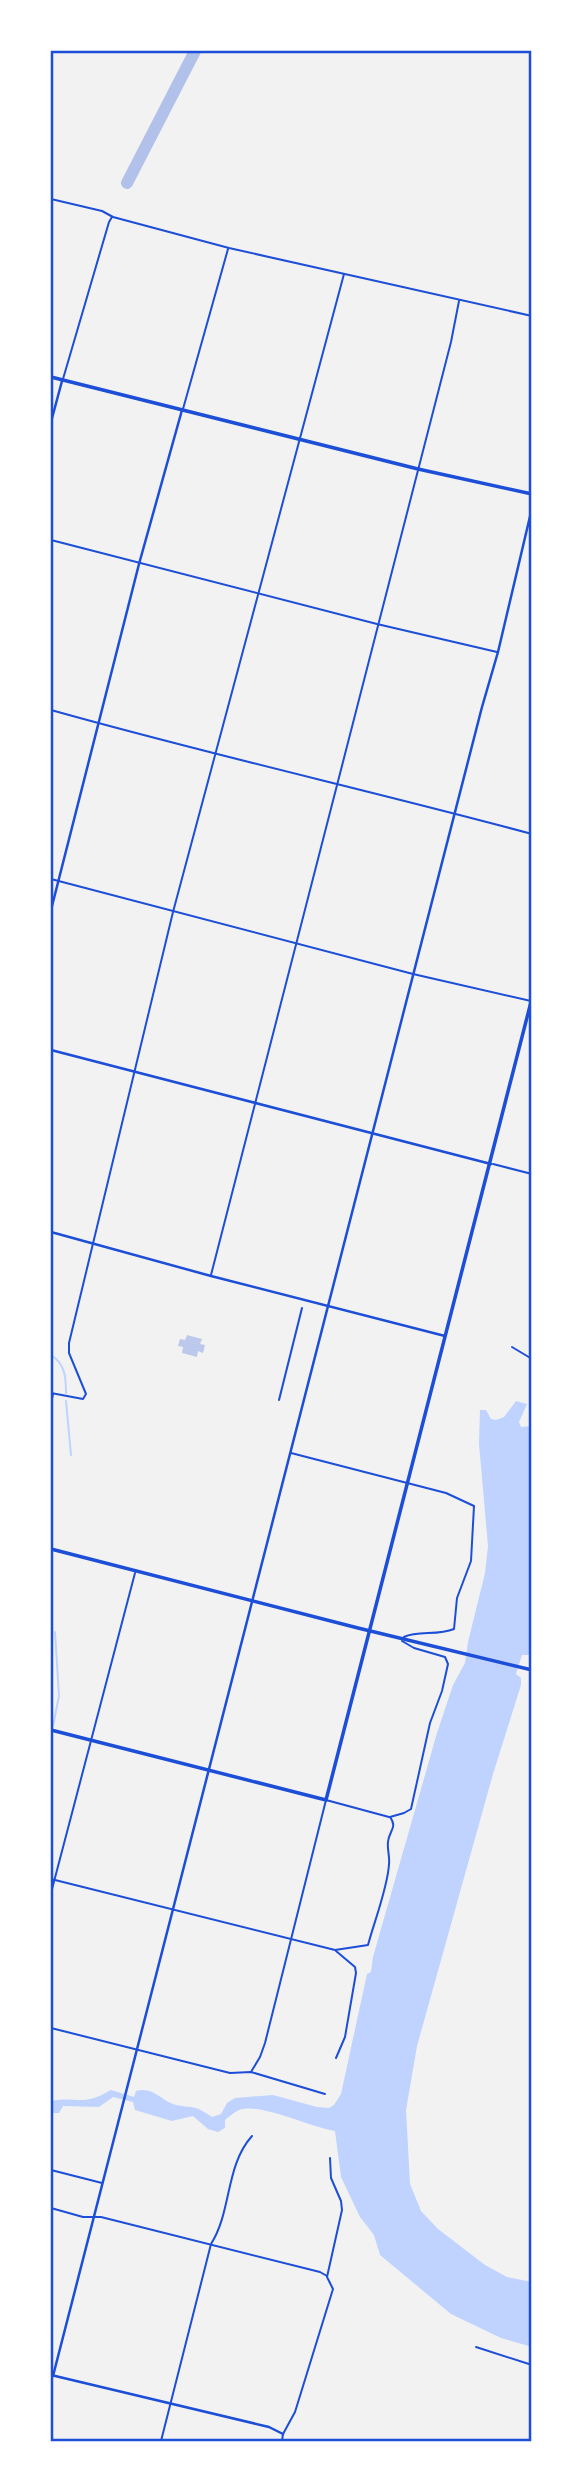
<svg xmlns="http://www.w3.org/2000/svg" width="583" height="2492" font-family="Mulish,sans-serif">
<rect width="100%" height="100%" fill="#f2f2f2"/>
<path fill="#bfd3fe" d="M516,1401l11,3 -8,18 2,5 11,-1v229h-10l-6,19 5,4v7l-28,89 -76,272 -11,64 4,74 11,27 17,18 47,36 22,12 25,5v65l-31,-9 -50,-24 -71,-59 -6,-20 -14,-18 -19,-40 -6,-46c-25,-4 -76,-29 -96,-21 -5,2 -10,7 -14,10v8l-7,4 -10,-3 -15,-13 -21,5 -37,-11 -2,-8 -20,-5 -14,10 -36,-1 -4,7h-8v-12c27,-5 31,6 60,-11l23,7 2,-6c16,-5 24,8 37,13 8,3 16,2 23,4 6,2 11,6 16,9l9,-3 6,-11 8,-5 38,-3 44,12 12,1 5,-3 7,-11 26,-120 4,-2 2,-15 64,-224 16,-48 12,-22 3,-21 17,-69 3,-27 -9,-102 1,-34h6l5,9 5,1 8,-3z"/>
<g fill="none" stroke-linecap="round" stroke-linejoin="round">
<g stroke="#bfd3fe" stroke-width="2">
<path d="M51,1355c14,9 15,22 15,38"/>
<path d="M66,1401l5,54"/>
<path d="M53,1726l6,-30 -4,-64"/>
</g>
<path stroke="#b2c1ea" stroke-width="12" d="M127,183l68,-132"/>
</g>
<path fill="#bdc9ec" d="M187,1335l15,4 -2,5 5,1 -2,8 -5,-2 -1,6 -15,-4 1,-6 -5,-1 2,-7 5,1z"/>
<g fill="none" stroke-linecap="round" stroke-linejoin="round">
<g stroke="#1d4ed8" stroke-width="2">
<path d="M512,1347l20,12"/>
<path d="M279,1400l23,-92"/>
</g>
<g stroke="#1d4ed8" stroke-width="2">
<path d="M51,199l51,12 11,6 116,31 303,68"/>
<path d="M63,379l46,-157 3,-5"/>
<path d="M183,409l45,-160"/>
<path d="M51,540l326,84 120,28"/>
<path d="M51,710c160,45 321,81 481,124"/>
<path d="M51,879l362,95 118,27"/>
<path d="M493,1164l39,10"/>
<path d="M211,1275l240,-933 8,-41"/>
<path d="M51,1393l32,6 3,-5 -17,-41v-10l104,-431 171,-638"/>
<path d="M51,1403l2,-9"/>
<path d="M291,1453l155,40 28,13 -3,55 -14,37 -3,31c-17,7 -36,1 -50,8"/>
<path d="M51,1879l284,71 33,-5c6,-23 20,-58 21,-81 1,-7 -2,-15 -1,-22 1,-12 10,-14 2,-25l14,-4 7,-4 19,-86 12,-32 6,-27 -3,-7 -31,-9 -12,-7"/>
<path d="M51,1893l84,-320"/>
<path d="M51,2028l179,45 21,-1 74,22"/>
<path d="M336,2058l9,-21 11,-64 -1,-6 -19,-16"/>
<path d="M251,2072l9,-15 5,-14 61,-243 63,17"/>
<path d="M51,2170l51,13"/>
<path d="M51,2208l32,9h18l219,55 7,4"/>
<path d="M476,2347l56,18"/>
<path d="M161,2441l50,-197c21,-33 14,-78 41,-108"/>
<path d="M282,2441l1,-7 12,-22 38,-123 -6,-12 15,-67 -1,-9 -10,-23 -1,-20"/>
</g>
<g stroke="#1d4ed8" stroke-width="2.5">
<path d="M51,422l11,-41"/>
<path d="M51,910l88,-346 43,-154"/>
<path d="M51,1050l440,114"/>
<path d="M51,1232l160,44 234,60"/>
<path d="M51,2375l218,52 14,7"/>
<path d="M53,2376l429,-1669 16,-55 34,-144"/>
</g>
<g stroke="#1d4ed8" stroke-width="3.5">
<path d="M51,1549l307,79 174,42"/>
<path d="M51,1730l275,70 206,-802"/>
</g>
<path stroke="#1d4ed8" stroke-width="3.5" d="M51,377l367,92 114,25"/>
</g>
<rect width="583" height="2492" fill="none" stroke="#ffffff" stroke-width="105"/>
<rect x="52" y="52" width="478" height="2388" fill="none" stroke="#1d4ed8" stroke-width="2.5"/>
</svg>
